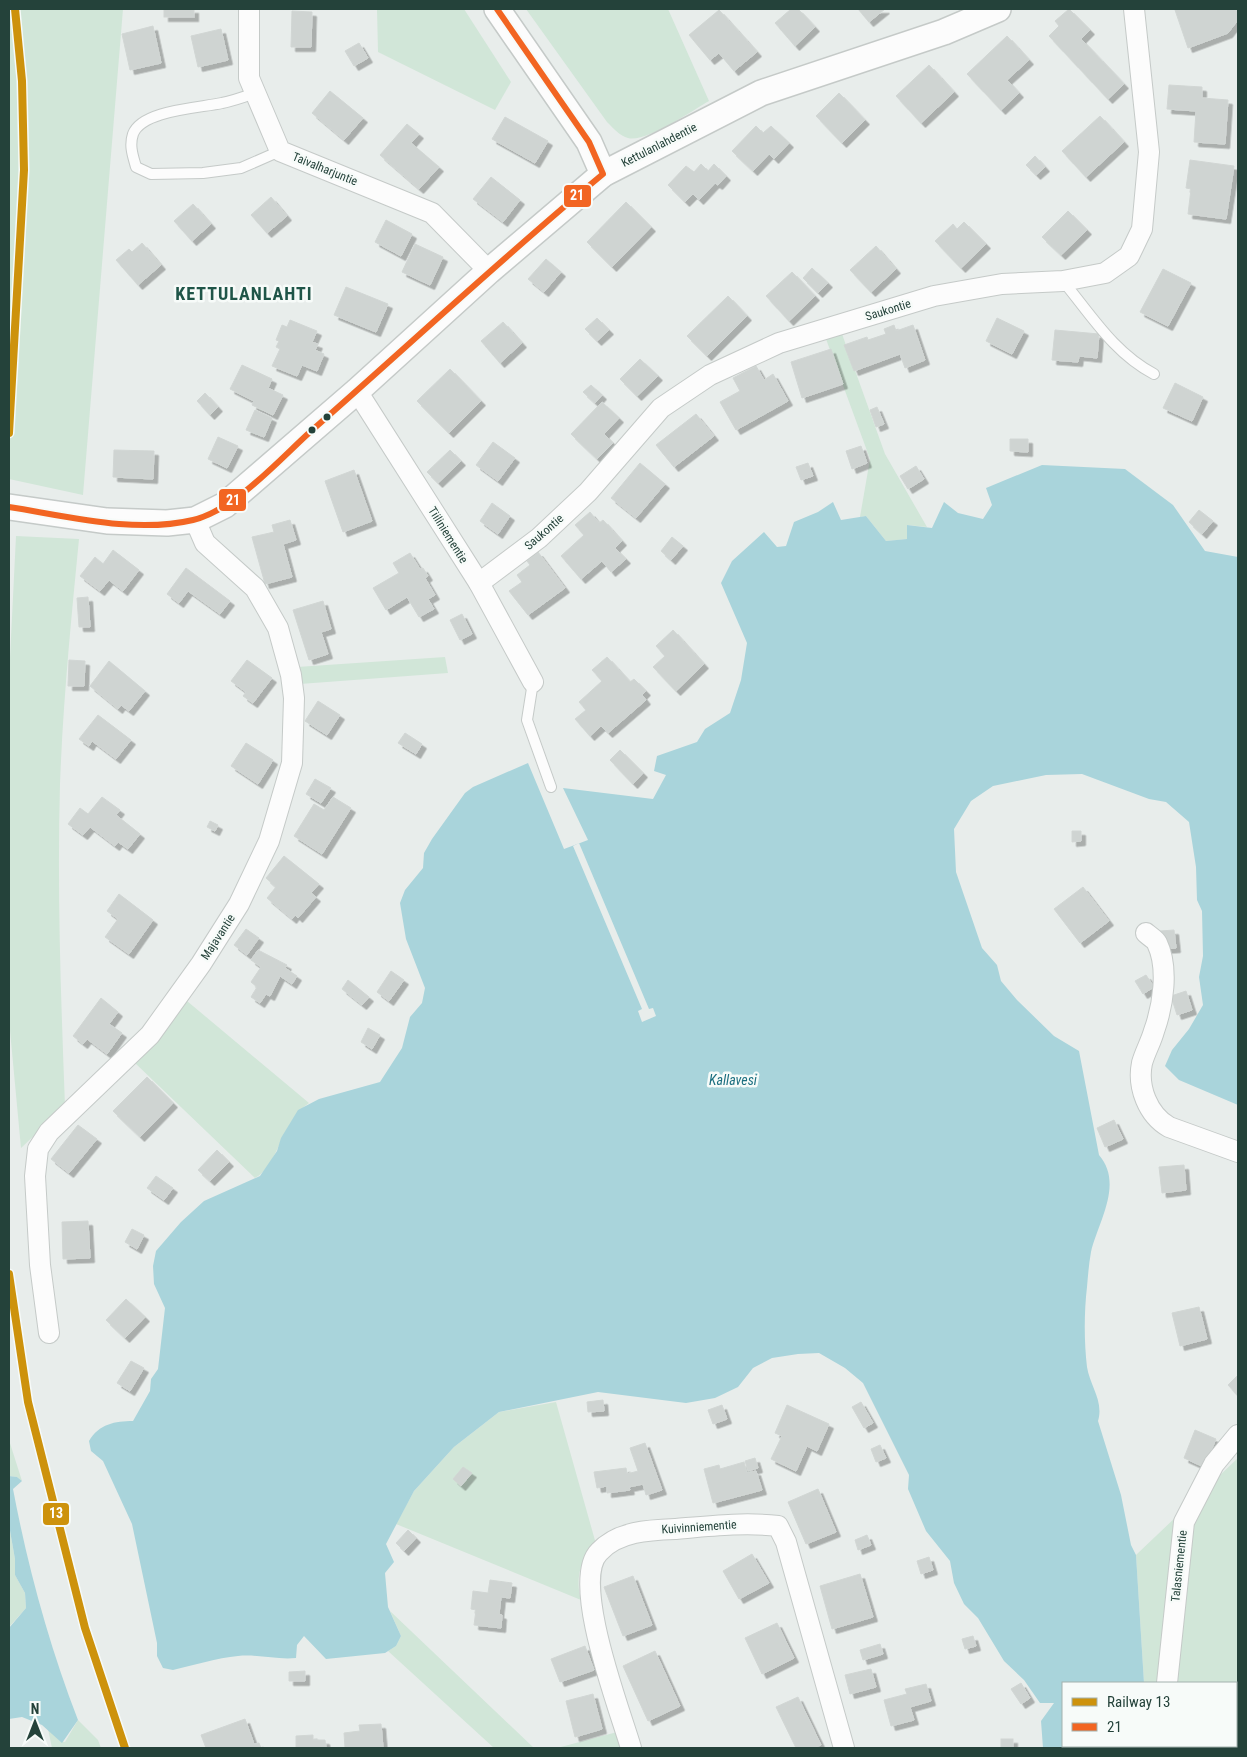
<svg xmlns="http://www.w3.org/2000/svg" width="1247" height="1757" font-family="'Roboto Condensed',sans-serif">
<defs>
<filter id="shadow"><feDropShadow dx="4.5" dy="4.5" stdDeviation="0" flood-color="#0004"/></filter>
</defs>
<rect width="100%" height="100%" fill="#e8edeb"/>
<g fill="#d1e6d8">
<path d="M9,9h114l-40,486 -74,-16z"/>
<path d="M377,9h87l47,73 -16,28 -117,-58z"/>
<path d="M526,9h142l41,92c-16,9 -63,42 -81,37 -8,-2 -15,-10 -21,-16z"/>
<path d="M842,334l43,120 42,73 -20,-2 1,14 -22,2 -20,-25 -6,1 10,-58 -44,-120z"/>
<path d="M16,536l63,3c-8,82 -16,163 -19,245 -3,108 1,215 5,322l-44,42 -12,-128v-342z"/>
<path d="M445,657l3,16 -148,11 -3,-17z"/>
<path d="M187,1001l122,102c-28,18 -31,64 -54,75l-120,-115z"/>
<path d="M556,1402l40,142c-16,15 -21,35 -15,56l-185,-76 18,-33 40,-44 45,-35z"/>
<path d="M9,1440l13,41 -5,-4 -8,-1z"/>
<path d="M1238,1458v290h-93v-2h91v-63h-92l-8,-128z"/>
<path d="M9,1525l6,34v16l10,18 1,15 -17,19v5z"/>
<path d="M390,1611l144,137h-40l-106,-97 8,-5 5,-10z"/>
<path d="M78,1720l20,20 3,8h-49l-4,-19 12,12 5,1z"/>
<path d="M621,1731l5,17h-69z"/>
</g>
<g fill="#a9d4db">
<path d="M1042,465l83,4 48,36 32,46 33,6v548l-59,-25 -14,-14 7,-16 17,-21 14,-24 -4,-28 4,-21 -1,-45 -5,-11 -1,-33 -7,-45 -23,-20 -17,-3 -67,-25 -36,1 -53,11 -22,15 -17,28 2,43 26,76 15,17 4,16 16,19 37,36 25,15 20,104c25,29 -1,67 -8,97 -2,11 -3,23 -4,35 -3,25 -3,55 0,80 3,19 17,34 11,54l23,74 10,50 5,10 8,128h-81v63h82v2h-102l-2,-27 13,-18h-14l-16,-23 -20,-19 -26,-43 -14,-14 -10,-21 -4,-22 -24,-30 -18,-42 1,-14 -46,-92 -18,-15 -26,-15 -21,1 -26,4 -19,10 -15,19 -23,11 -29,5 -88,-11 -99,20 -45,35 -40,44 -28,53 8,18 -9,11 3,34 13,29 -5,10 -11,7 -59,6 -22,-23 -7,9 -1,13c-19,2 -38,-4 -58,-2 -21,2 -44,9 -65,14l-10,-2 -6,-12v-13l-25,-119 -29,-63 -12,-10 -2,-10c10,-17 26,-20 44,-20l17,-30 1,-12 7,-10 7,-61 -11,-24 -1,-18 3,-15 25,-29 23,-21 56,-25 17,-25 4,-13 17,-28 21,-11 61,-17 22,-34 8,-31 12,-14 3,-15 -19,-49 -6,-36 5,-13 18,-22 1,-15 8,-14 33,-46 8,-6 55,-24 36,86 24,-9 -25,-52 90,11 13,-24 -12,-4 3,-15 40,-14 8,-13 25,-16 11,-33 6,-37 -26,-60 11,-22 32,-29 13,15 9,-1 8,-24 24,-10 15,-10 8,18 25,-4 20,25 21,-2v-14l25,3 12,-26 14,11 25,6 9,-14 -6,-17z"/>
<path d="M9,1476l8,1 5,4 -9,8c15,79 36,156 65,231l-16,23 -20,-18 -20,-8 -13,2v-91l17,-20 -1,-15 -10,-18v-16l-6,-34z"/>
</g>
<path fill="#e8edeb" d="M579,843l70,166 4,-1 3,8 -14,6 -4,-11 4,-2 -69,-163z"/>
<g fill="#cfd4d2" stroke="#d1d6d4" filter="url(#shadow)">
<rect x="164" y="9" width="30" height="8"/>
<path d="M791,9h7l17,18 -20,19 -20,-23z"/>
<path d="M858,9h27l-16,13z"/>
<path d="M1069,9l21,21 -9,9 43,45 -16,15 -59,-63 10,-10 -4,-5z"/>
<path d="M1180,9h58v11l-10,13 -40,15 -13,-38z"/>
<path d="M719,10l38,42 -23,19 -15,-18 -9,7 -21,-25z"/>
<path d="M292,11l20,1 -1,35h-20z"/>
<path d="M153,26l8,37 -31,7 -8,-36z"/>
<path d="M221,29l7,31 -30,7 -7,-31z"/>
<path d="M1007,36l22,24 -22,20 12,13 -18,17 -34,-36z"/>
<path d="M359,43l9,15 -14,8 -9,-15z"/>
<path d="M929,65l25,27 -33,31 -25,-27z"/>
<path d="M1169,85l33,2v11l26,2 -3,44 -31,-2 2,-31 -29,-2z"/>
<path d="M330,91l33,27 -19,22 -32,-27z"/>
<path d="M839,93l26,27 -23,23 -26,-27z"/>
<path d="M1100,116l24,26 -38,35 -24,-26z"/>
<path d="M505,117l43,24 -13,22 -43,-24z"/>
<path d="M407,124l12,10 -8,9 28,24 -20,22 -39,-34z"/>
<path d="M756,126l7,7 8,-7 18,17 -15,16 -5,-5 -16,17 -21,-20z"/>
<path d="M1035,156l10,11 -9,8 -10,-10z"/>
<path d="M1190,160l44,6 -8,53 -38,-5 3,-25 -5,-1z"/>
<path d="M701,164l7,7 6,-7 12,12 -8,9 -3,-2 -16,17 -6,-6 -8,8 -17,-17 18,-19 8,6z"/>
<path d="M491,177l29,23 -17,22 -30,-23z"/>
<path d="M271,197l16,19 -20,17 -16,-18z"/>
<path d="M626,202l25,25 -39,40 -25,-25z"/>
<path d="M193,204l18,20 -19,17 -18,-20z"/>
<path d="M1068,211l19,19 -26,25 -19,-18z"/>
<path d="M386,220l26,14 -11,22 -26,-14z"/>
<path d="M964,222l22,22 -25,24 -26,-27 18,-17 4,5z"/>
<path d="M142,243l19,22 -23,20 -22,-25 13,-11 3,3z"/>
<path d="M415,244l28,13 -13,28 -28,-13z"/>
<path d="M876,246l20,23 -25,23 -21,-22z"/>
<path d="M546,259l15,13 -17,20 -16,-13z"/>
<path d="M812,268l16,15 -10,10 -15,-15z"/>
<path d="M1163,269l28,14 -23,43 -28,-14z"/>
<path d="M792,272l23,24 -26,25 -23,-25z"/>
<path d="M346,287l42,17 -12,28 -42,-17z"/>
<path d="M728,296l19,20 -40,40 -20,-20z"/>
<path d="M597,318l12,12 -12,11 -12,-12z"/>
<path d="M997,318l27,13 -12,23 -26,-13z"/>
<path d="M290,320l27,11 -5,11 6,2 -3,6 9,4 -7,17 -15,-6 -5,11 -25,-10 8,-17 -4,-2 3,-6 -3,-1 6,-15 5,2z"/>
<path d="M503,322l19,21 -22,20 -19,-22z"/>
<path d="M894,325l2,6 17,-6 12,35 -20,8 -5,-14 -46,17 -10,-26 23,-8 1,3 18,-6 -2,-5z"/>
<path d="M1055,330l44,4 -2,24 -18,-2 -1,6 -26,-2z"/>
<path d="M831,349l12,35 -41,14 -11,-36z"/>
<path d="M640,359l18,17 -21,20 -17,-17z"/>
<path d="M242,365l30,14 -4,9 15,7 -10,20 -21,-10 2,-4 -24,-12z"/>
<path d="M756,366l8,14 9,-6 15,27 -52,29 -16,-28 20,-11 -7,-13z"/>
<path d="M450,369l31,32 -32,32 -32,-32z"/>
<path d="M1175,383l28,14 -11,24 -29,-13z"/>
<path d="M591,385l11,10 -7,8 -12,-11z"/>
<path d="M205,393l13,14 -8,8 -13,-14z"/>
<path d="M602,402l17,16 -15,16 9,9 -16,16 -26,-25z"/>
<path d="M877,407l7,17 -8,3 -6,-17z"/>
<path d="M255,410l17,8 -8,19 -18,-7z"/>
<path d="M696,414l18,22 -40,31 -18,-22z"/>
<path d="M218,437l20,9 -11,22 -19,-9z"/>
<path d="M1010,439h18v13l-18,-1z"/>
<path d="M493,442l22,16 -17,23 -22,-16z"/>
<path d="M861,446l6,17 -15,6 -6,-18z"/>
<path d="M114,450l40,1 -1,28 -40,-2z"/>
<path d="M450,450l11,11 -23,22 -11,-11z"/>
<path d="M640,463l25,21 -29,34 -25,-20z"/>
<path d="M808,463l5,13 -12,4 -5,-13z"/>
<path d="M916,466l8,13 -16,10 -8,-13z"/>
<path d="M354,470l18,51 -29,11 -18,-51z"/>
<path d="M492,503l18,13 -12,18 -18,-13z"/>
<path d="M1199,510l14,11 -11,13 -13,-12z"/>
<path d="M590,512l9,11 4,-3 19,21 -7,7 11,11 -15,13 -9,-11 -21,18 -20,-23 23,-21 -9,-10z"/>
<path d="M290,520l6,20 -13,4 9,33 -27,7 -13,-47 22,-5 -2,-7z"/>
<path d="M672,537l11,9 -12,14 -10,-9z"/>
<path d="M113,550l26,20 -16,21 -14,-11 -9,11 -20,-15 15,-19 8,7z"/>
<path d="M538,552l27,36 -37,27 -19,-24 13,-9 -5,-7 13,-10 -3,-4z"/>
<path d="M410,553l10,16 3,-1 5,8 -3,2 10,17 -7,4 6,10 -15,8 -12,-20 -21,13 -13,-22 26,-15 -6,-10z"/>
<path d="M186,568l44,33 -10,13 -32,-23 -9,12 -12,-9z"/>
<path d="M88,597l2,30h-11l-2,-29z"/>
<path d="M323,601l8,28 -10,3 7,22 -19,6 -16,-50z"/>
<path d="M462,614l10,20 -12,6 -10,-20z"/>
<path d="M673,630l31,34 -28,27 -23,-24 12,-11 -9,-10z"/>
<path d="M607,657l23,25 4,-3 12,12 -4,4 4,5 -38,33 -7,-7 -11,10 -15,-17 11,-9 -7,-8 23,-21 -10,-11z"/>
<path d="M69,660l16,1 -1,25h-16z"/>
<path d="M247,660l25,18 -19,25 -10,-7 3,-4 -15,-11z"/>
<path d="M109,661l36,30 -16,20 -8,-6 -3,4 -28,-23z"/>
<path d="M318,701l22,14 -13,20 -22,-14z"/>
<path d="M98,715l33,25 -15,19 -24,-18 -3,5 -10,-7z"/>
<path d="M405,733l17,11 -6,10 -18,-11z"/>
<path d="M246,743l27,17 -15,24 -27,-18z"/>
<path d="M620,750l23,23 -10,11 -23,-24z"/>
<path d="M315,779l16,9 -10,15 -15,-9z"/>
<path d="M102,797l18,13 -4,5 24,19 -12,15 -10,-7 -3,4 -25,-19 -7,8 -15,-11 12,-16 8,6z"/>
<path d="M333,797l18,11 -29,46 -28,-18 20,-32 10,6z"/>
<path d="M210,821l8,4 -3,6 -8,-4z"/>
<path d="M1072,831h9v10l-9,1z"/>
<path d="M284,856l35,28 -8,9 5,4 -18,21 -3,-3 -3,4 -25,-21 9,-11 -10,-9z"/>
<path d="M1083,887l26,34 -29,22 -26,-34z"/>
<path d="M119,894l34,26 -24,34 -24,-17 13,-18 -11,-8z"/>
<path d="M246,929l13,9 -12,17 -13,-10z"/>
<path d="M1174,930l2,18 -14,1 -2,-18z"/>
<path d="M258,950l29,15 -2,3 12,8 -5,8 -12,-8 -10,20 -4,-2 -6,9 -9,-6 6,-10 -6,-5 10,-15 -10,-7z"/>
<path d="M391,971l13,9 -15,21 -12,-9z"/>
<path d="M1146,975l8,12 -11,7 -8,-13z"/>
<path d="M348,980l21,17 -7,8 -20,-16z"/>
<path d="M1186,991l6,19 -15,5 -6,-19z"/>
<path d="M101,998l17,14 -9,12 13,9 -15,21 -20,-15 -4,5 -10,-8z"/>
<path d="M368,1028l12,7 -8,14 -11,-7z"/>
<path d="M147,1077l26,26 -33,34 -27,-26z"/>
<path d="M1114,1120l9,19 -18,8 -8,-19z"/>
<path d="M78,1125l19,14 -28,34 -18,-14z"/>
<path d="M217,1150l12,12 -19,19 -12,-11z"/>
<path d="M1184,1165l2,25 -24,3 -3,-26z"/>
<path d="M156,1176l17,12 -9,12 -17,-12z"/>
<path d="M88,1221l2,37 -27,1 -1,-37z"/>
<path d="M132,1229l12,6 -7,14 -12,-7z"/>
<path d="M126,1299l19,18 -20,21 -19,-18z"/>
<path d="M1199,1307l8,32 -27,7 -8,-33z"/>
<path d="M131,1361l13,7 -14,23 -13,-8z"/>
<path d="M1238,1375v21l-10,-11z"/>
<path d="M603,1400l1,11 -16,1 -1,-10z"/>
<path d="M861,1402l12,21 -9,5 -12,-21z"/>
<path d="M722,1405l5,14 -14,5 -5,-14z"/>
<path d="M787,1405l42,19 -12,27 -10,-5 -11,25 -25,-12 11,-23 -7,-3z"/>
<path d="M1195,1430l21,9 -12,28 -20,-9z"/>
<path d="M645,1443l17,47 -16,5 -3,-11 -14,3 1,3 -23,3v-7l-10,2 -3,-16 32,-4 1,6 11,-3 -8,-23z"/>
<path d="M880,1445l6,13 -10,4 -5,-13z"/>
<path d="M755,1458l3,10 -10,3 -3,-10z"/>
<path d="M744,1462l3,11 9,-2 6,19 -49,13 -9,-34 15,-4 1,4z"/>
<path d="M463,1467l9,6 -11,13 -8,-7z"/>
<path d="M818,1489l18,43 -30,12 -18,-42z"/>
<path d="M408,1530l8,8 -12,13 -8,-8z"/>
<path d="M867,1535l4,10 -13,5 -3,-10z"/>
<path d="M752,1554l17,29 -30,16 -16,-28z"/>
<path d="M929,1557l4,13 -12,4 -4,-13z"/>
<path d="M860,1574l13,43 -41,12 -12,-43z"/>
<path d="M633,1576l19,49 -29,11 -19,-49z"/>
<path d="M490,1580l22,3 -2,15 -9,-1 -2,17 3,1 -1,13 -27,-3 2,-15 -5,-1 2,-18 15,2z"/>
<path d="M777,1623l17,35 -32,16 -17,-36z"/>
<path d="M973,1636l3,10 -11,3 -3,-10z"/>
<path d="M880,1644l3,10 -20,6 -3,-10z"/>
<path d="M585,1646l9,24 -34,12 -9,-23z"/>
<path d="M655,1651l25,55 -32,15 -25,-55z"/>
<path d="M871,1669l5,18 -26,7 -5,-19z"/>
<path d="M305,1671v10h-16v-9z"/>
<path d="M1021,1683l9,15 -9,6 -10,-15z"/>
<path d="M926,1684l5,17 -21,6 4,13 -23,6 -7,-26 23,-6 -2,-5z"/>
<path d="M593,1694l9,35 -27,8 -9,-36z"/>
<path d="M798,1697l23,48 -8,3h-17l-20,-41z"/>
<path d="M245,1719l9,25 5,-1 2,5h-55l-5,-13z"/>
<path d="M381,1724l2,24h-38l-1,-15 16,-2 -1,-6z"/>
<path d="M313,1735v5h12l1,8h-30v-12z"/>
<rect x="1001" y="1739" width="12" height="9"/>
</g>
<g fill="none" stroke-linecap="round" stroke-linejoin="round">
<g stroke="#c5cac8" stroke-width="12">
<g id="service">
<path d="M255,93c-11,4 -22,8 -33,10 -22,5 -80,7 -89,31 -4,12 0,22 3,33l15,7 52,-1 38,-5 39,-17"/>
<path d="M1063,281c28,34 51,72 91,93"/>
<path d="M533,682l-6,38 24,67"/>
</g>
</g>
<g stroke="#c5cac8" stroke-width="22">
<g id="minor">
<path d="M249,9v69l31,73 152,62 57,58"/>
<path d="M357,391l122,192 54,99"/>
<path d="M479,583l60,-45 49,-46 73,-84 49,-33 69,-32 155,-47 68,-12 61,-3 42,-8 24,-17 13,-27 7,-77 -15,-143"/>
<path d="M1146,933c3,3 9,6 11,10 12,25 6,63 -3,88 -3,11 -9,21 -12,32 -5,24 6,52 27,64l69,25"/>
<path d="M49,1333l-9,-68 -5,-89 3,-27 11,-17 101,-97 51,-71 38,-60 30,-63 23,-78 2,-65 -3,-23 -13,-47 -23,-40 -50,-45 -10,-23"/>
<path d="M1167,1683l17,-161 30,-58 24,-29"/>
<path d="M631,1748c-11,-38 -61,-167 -32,-196 19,-21 51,-22 77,-23 34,-3 69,-7 102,-3l8,16 58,206"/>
<path d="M1166,1748v-2"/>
</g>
</g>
<g stroke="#c5cac8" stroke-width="28">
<g id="tertiary">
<path d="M497,9l92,133 14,32"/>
<path d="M9,507l98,14 60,2 28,-3 30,-15 132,-114 132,-120 114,-97 158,-81 183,-61 54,-23"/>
</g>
</g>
<use href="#service" stroke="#fcfcfc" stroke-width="10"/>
<use href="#minor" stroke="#fcfcfc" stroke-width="20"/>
<use href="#tertiary" stroke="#fcfcfc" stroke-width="25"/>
<g stroke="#f7fbf9" stroke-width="10">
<path id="bus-1" d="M9,507c58,9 125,27 184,13 42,-10 86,-60 117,-88 98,-86 193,-175 293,-258l-14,-32 -92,-133"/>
</g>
<use href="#bus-1" stroke="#f26522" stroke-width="6"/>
<g stroke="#f7fbf9" stroke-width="11">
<g id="rail-1">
<path d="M9,433l15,-263 -2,-89 -7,-72"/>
<path d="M9,1274l19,128 57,226 40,120"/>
</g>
</g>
<use href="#rail-1" stroke="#cd920c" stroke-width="8"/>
</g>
<g fill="#24423a" stroke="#f7fbf9" stroke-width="2">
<circle cx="327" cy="417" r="4.5"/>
<circle cx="312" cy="430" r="4.5"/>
</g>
<g text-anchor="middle" stroke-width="5" stroke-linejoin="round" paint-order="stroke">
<g font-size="12" fill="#24423a" stroke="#f7fbf9">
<text transform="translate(659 145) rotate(-27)" y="4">Kettulanlahdentie</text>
<text transform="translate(325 169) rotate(22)" y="4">Taivalharjuntie</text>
<text transform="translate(888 310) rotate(-17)" y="4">Saukontie</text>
<text transform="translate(544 532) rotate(-41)" y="4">Saukontie</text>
<text transform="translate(448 535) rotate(58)" y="4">Tiiliniementie</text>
<text transform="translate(218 937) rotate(-57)" y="4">Majavantie</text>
<text transform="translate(699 1527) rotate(-4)" y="4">Kuivinniementie</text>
<text transform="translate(1179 1566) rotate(-84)" y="4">Talasniementie</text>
</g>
<g font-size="14" font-style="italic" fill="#1c6f80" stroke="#f7fbf9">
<text x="733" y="1085">Kallavesi</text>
</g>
<g font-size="18" font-weight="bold" letter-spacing="1" fill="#1f5548" stroke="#f7fbf9">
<text x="244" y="300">KETTULANLAHTI</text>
</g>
</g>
<g stroke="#f7fbf9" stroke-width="2">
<rect x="563" y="184" width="29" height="24" rx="5" fill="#f26522"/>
<rect x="218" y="488" width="29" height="24" rx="5" fill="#f26522"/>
<rect x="42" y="1502" width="28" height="24" rx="5" fill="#cd920c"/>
</g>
<g font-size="14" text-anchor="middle" font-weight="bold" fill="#fff">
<text x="577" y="200">21</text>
<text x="233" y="505">21</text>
<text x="56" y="1518">13</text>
</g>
<rect width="1247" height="1757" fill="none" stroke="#24423a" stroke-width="20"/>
<rect x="1062" y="1682" width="175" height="65" fill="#f7fbf9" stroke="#a3b1ad"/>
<rect x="1072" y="1698" width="25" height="8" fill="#cd920c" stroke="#a3b1ad"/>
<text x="1107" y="1707" font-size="15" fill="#24423a">Railway 13</text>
<rect x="1072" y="1723" width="25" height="8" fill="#f26522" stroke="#a3b1ad"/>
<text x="1107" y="1732" font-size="15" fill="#24423a">21</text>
<g transform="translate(35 1722)" stroke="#f7fbf9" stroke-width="4" paint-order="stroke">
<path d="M0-4L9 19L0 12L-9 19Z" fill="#24423a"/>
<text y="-8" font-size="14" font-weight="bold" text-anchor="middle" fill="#24423a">N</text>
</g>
</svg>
